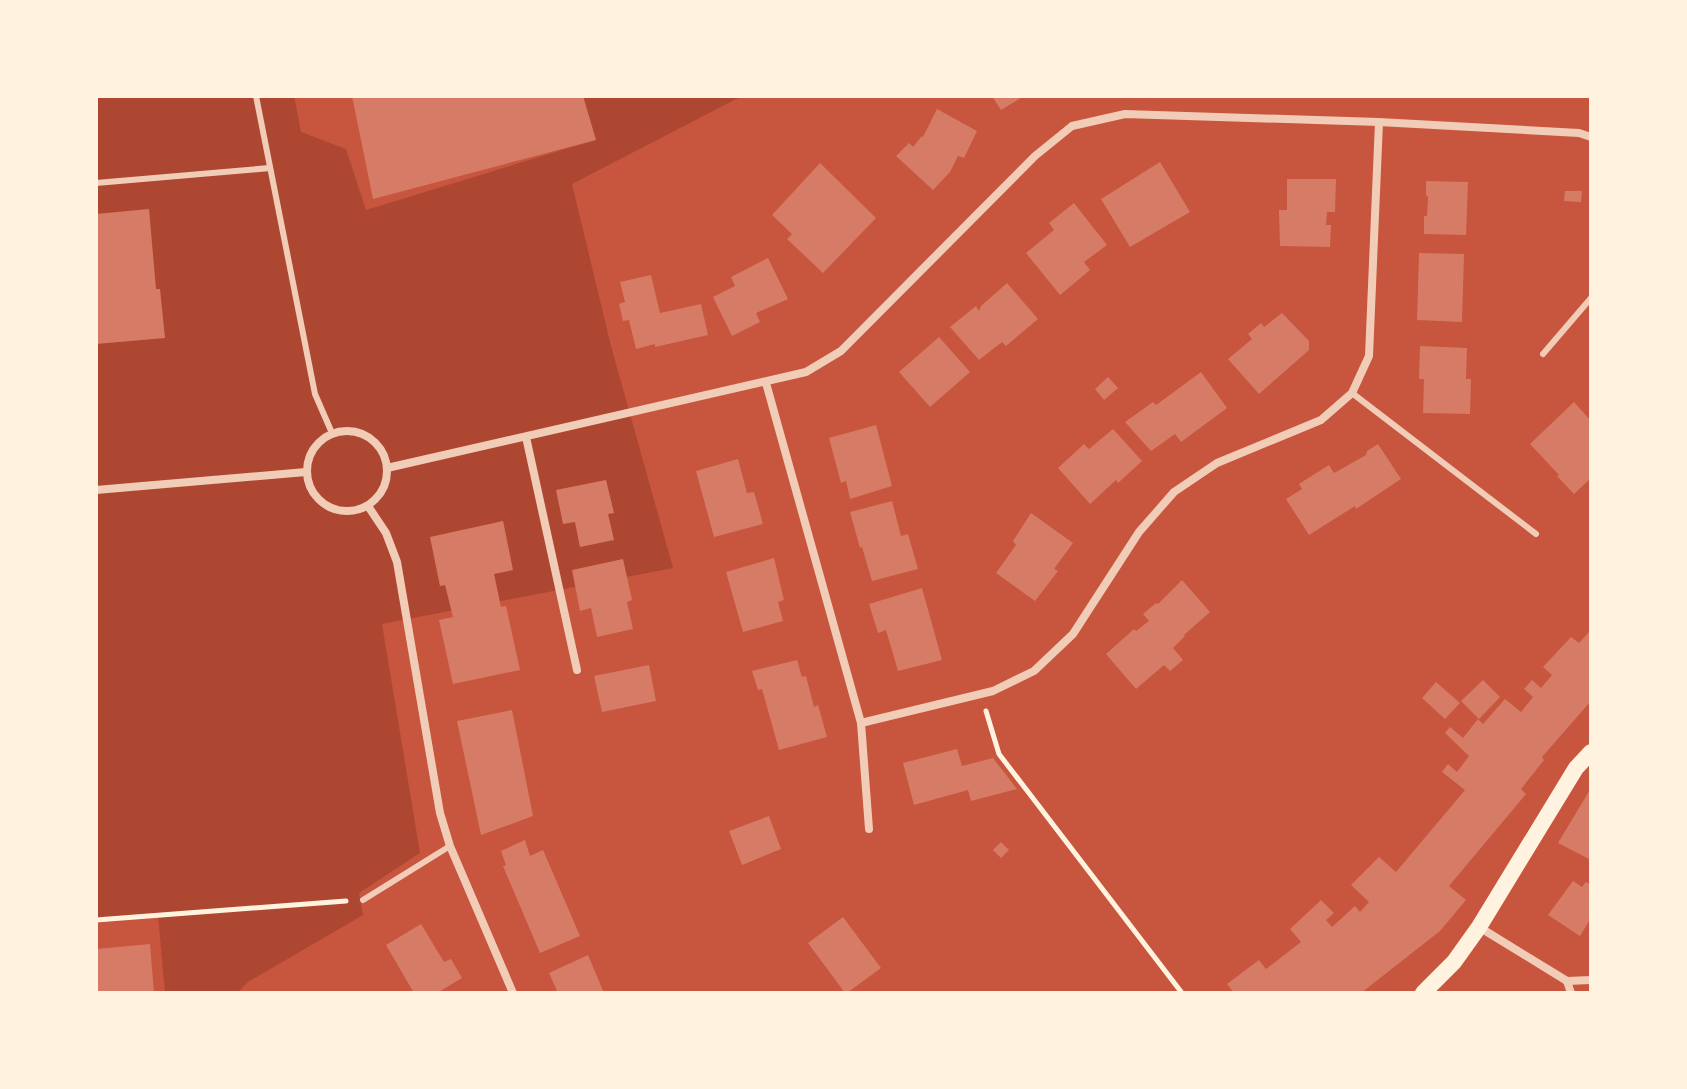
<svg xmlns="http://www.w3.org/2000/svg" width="1687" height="1089" font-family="Montserrat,sans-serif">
<rect width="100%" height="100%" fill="#c8553d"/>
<path fill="#ae4732" d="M96,96h198l7,36 45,17 20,61 229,-70 -12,-44h159l-170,88 39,162 62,222 -291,56 38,229 -61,40 4,22 -115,67 -11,11h-72l-7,-78 -62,5z"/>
<g fill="#d67c66">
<path d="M352,96h231l13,44 -223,59z"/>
<path d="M992,96h32l-23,14z"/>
<path d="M937,109l40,22 -13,27 -6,-2 -8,16 -17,18 -37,-34 13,-13 4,4 9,-11 1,1z"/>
<path d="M1160,162l30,50 -60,35 -29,-48z"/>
<path d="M820,163l56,55 -53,55 -36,-34 5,-5 -20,-19z"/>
<path d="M1287,179h49l-1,33h-8l-1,13h5l-1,22 -50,-1 -1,-36h8z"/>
<path d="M1426,181l42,1 -2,53 -42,-1v-18h3l1,-19 -2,-2z"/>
<path d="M1565,191h17l-1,11 -17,-1z"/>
<path d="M1074,203l33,42 -23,17 6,8 -30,25 -34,-42 28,-23 -5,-7z"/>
<path d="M149,209l7,80h4l5,49 -69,6v-130z"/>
<path d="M1419,253l45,1 -2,68 -45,-2z"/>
<path d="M768,258l20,41 -32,14 4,9 -28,14 -19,-39 22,-11 -4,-9z"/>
<path d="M651,275l9,38 41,-9 7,31 -53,12v-3l-19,5 -7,-29 -6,1 -4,-17 6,-2 -5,-20z"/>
<path d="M1007,283l31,36 -32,27 -4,-4 -23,18 -29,-33 26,-21 3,5 2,-5z"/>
<path d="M1282,313l27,28v9l-50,44 -31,-35 24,-20 -4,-5 13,-11 3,4z"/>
<path d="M939,337l31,35 -40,35 -31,-35z"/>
<path d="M1420,346l47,2 -1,31h5l-1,35 -47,-1 1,-34h-5z"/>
<path d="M1201,372l26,36 -46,34 -6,-8 -24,17 -26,-29 28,-20 3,3z"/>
<path d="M1108,377l10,11 -14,12 -9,-11z"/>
<path d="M1574,402l17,19v57l-17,16 -17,-18 2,-1 -29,-31z"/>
<path d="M876,425l16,61 -42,13 -4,-18 -5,2 -12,-45z"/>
<path d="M1113,429l29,32 -24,22 -2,-3 -26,24 -32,-36 26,-24 5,5z"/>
<path d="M1378,444l23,35 -45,30 -1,-3 -46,29 -23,-36 16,-10 -3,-5 30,-19 5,8 32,-18 1,-4z"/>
<path d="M738,459l9,34 7,-1 9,32 -49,13 -18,-66z"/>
<path d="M606,480l8,33 -6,1 6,26 -34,7 -5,-25 -12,2 -7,-34z"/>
<path d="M892,501l9,35 7,-2 10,35 -46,12 -10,-34 -2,1 -10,-36z"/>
<path d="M1031,513l42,30 -19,26 4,2 -23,30 -39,-28 20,-28 -3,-4z"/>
<path d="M503,521l10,49 -19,4 7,33 5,-1 14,64 -67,14 -14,-64 14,-3 -8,-32 -5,1 -10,-49z"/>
<path d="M774,558l10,42 -6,2 5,19 -40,11 -17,-60z"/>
<path d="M623,559l9,41 -5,2 6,27 -36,8 -6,-29 -11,3 -8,-41z"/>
<path d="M1182,580l28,32 -26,23 1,1 -12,12 10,12 -13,11 -6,-6 -28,24 -30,-35 28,-25 2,2 13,-10 -6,-7 13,-11 2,1z"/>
<path d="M922,588l20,72 -44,11 -12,-41 -8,3 -9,-29z"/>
<path d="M1591,630v71l-49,56 2,3 -23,29 5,5 -77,92 17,14 -26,31 -79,62h-10l-2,-2 -3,2h-112l-7,-9 32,-24 7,9 35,-27 -11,-13 31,-29 13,13 -8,7 6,7 23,-21 5,6 9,-10 -18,-17 28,-28 17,15 69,-82 -23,-18 6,-8 9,8 12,-16 -24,-23 5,-6 13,11 15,-19 5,5 22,-25 16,13 12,-15 -9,-8 8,-9 9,8 11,-13 -9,-8 28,-30 8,6z"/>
<path d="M797,660l5,17 4,-1 8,31 4,-2 9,32 -48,13 -17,-61 -4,1 -6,-19z"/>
<path d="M649,665l7,36 -54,11 -8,-36z"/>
<path d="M1483,680l17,17 -21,22 -18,-18z"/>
<path d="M1436,682l24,21 -15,16 -23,-21z"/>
<path d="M512,710l21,106 -52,19 -24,-114z"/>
<path d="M957,749l5,17 31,-8 24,31 -46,12 -3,-11 -54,15 -11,-42z"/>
<path d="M1591,788v72l-33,-17z"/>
<path d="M769,816l12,33 -39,16 -13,-34z"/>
<path d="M525,840l5,16 13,-6 37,86 -40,17 -37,-87 3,-1 -5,-14z"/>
<path d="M1001,842l8,8 -8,8 -8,-8z"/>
<path d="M1573,881l9,6 4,-5 5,3v33l-11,18 -32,-21z"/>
<path d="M843,917l38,51 -34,25h-2l-37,-50z"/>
<path d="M421,924l23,38 7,-3 11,19 -25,15h-23l-28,-48z"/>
<path d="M150,944l4,49h-58v-44z"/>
<path d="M588,955l16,38h-46l-9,-20z"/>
</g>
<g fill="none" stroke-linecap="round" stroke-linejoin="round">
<g stroke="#fff3e0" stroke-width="5">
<path d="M986,711l13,43 183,239"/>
<path d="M96,920l250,-19"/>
</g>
<g stroke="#f1ccb7" stroke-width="6">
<path d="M256,96l59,298 17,39"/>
<path d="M96,183l174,-15"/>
<path d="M1543,354l48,-56"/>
<path d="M1352,393l184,141"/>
<path d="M363,900l87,-54"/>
</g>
<g stroke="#f1ccb7" stroke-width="8">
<path d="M766,383l95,340 8,106"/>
<circle cx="347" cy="471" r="40"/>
<path d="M526,437l51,233"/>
<path d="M387,468l419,-96 35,-21 194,-195 37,-30 53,-12 254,8 200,11 12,4"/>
<path d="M96,490l210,-18"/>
<path d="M368,506l18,27 11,29 43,251 10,33 63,147"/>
<path d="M861,723l132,-32 41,-20 39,-37 66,-102 35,-40 43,-29 104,-43 31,-27 17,-37 10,-234"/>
<path d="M1479,927l88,54 4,12"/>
<path d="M1567,981l24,-1"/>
</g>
<path stroke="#fff3e0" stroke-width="16" d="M1423,993l31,-31 25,-35 97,-159 15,-16"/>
</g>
<rect width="1687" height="1089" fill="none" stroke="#fff3e0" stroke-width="196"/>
</svg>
